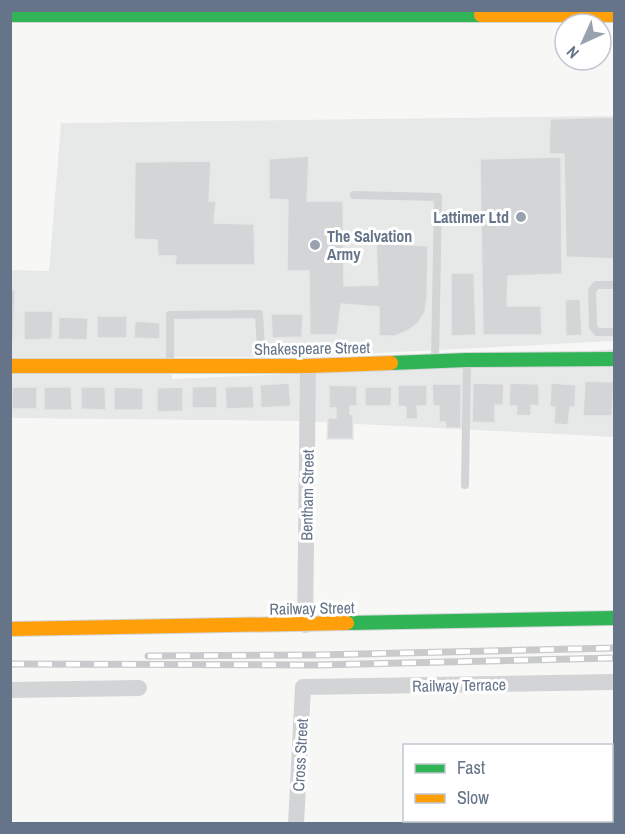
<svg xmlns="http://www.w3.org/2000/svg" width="625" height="834" font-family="'Archivo Narrow',sans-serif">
<rect width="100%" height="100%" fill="#f7f7f6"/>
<path fill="#e7e9e9" d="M614,116v225l-313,16h-132l3,22 118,-5 324,-25v88l-314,-16 -289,-3 -1,-148 39,1 12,-148z"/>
<g fill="#d4d5d6" stroke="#e6e6e6" stroke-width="1.5">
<path d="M614,117v142l-48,-2 -2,-103h-15l1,-35z"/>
<path d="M309,156l-2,45h36l1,85 34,-1 -2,-42 52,3 -1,52 -2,14 -7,11 -11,8 -12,5h-16v-29l-38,-3 -4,31h-27l-1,-64h-22l1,-71 -19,-1v-40z"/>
<path d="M561,157l1,117 -54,2 -1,30h34l1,29h-59l-3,-176z"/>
<path d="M211,161l-2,40h7l-2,22 40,1 1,41h-80l1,-9h-18l-1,-16 -23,-1 1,-77z"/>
<path d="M451,273h23l2,62 -25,1z"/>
<path d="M10,290h5l-2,50h-3z"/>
<path d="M580,299l2,36 -16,1 -1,-36z"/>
<path d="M24,311h29l-1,28 -28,1z"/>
<path d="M271,314h32l-1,23 -30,1z"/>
<rect x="97" y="316" width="30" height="22"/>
<path d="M59,317l29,1 -1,22 -29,-1z"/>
<path d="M135,321l25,2v16l-26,-1z"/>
<path d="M585,381l29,1 -2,34h-29z"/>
<path d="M289,383l2,23 -30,2 -1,-23z"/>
<path d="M473,383l31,1 -1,21h-8v18l-23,-1z"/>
<path d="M510,383l29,1v22l-8,-1v11l-15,-1 1,-9h-8z"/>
<path d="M551,383l25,2 -1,22h-5l-2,18 -14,-1 1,-17h-5z"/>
<path d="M432,384h29v44h-15l-1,-6h-6v-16h-6z"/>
<path d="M329,385l28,1v20h-7v8l3,1v24h-26l1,-21h8v-10h-7z"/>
<path d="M398,385h29v21h-10l1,13h-12v-12l-8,-1z"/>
<path d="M217,386v22h-25v-21z"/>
<path d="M253,386l1,22 -28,1 -1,-22z"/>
<rect x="12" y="387" width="25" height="22"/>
<path d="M44,387h27l1,23h-28z"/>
<path d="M81,387h24l1,23 -25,-1z"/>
<path d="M114,387l29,1v22h-29z"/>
<path d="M183,387v24l-26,1v-24z"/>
<path d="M365,387h27l-1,19h-26z"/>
<path d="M612,804h2v20h-66l-1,-4h65z"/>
</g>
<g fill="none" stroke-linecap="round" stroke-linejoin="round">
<g stroke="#d3d5d7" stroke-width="16">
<g id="fast">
<path d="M10,15h471"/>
<path d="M391,363l76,-3 147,-1"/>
<path d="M347,623l267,-5"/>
</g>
</g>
<g stroke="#d3d5d7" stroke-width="16">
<g id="slow">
<path d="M481,15h133"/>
<path d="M10,366h298l83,-3"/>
<path d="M10,629l337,-6"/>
</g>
</g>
<g stroke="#d3d4d5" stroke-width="8">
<path d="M354,195l84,2 -3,163"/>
<path d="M614,285h-18l-4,6 1,36 4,5h17"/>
<path d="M170,364v-49l89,-1 3,50"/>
<path d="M465,485l2,-122"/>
</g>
<g stroke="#d3d4d5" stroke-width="16">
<path d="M305,625l3,-259"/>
<path d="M10,690l129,-2"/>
<path d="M296,824l7,-137 311,-5"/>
</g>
<use href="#fast" stroke="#30b455" stroke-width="14"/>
<use href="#slow" stroke="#ff9f0a" stroke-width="14"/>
<g stroke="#c9cacb" stroke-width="7">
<g id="rail">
<path d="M148,656l169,-1 297,-7"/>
<path d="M10,664l307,1 297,-7"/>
</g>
</g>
<use href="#rail" stroke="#fff" stroke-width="4.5" stroke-dasharray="14" stroke-linecap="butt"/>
</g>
<g fill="#98a2af" stroke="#fff" stroke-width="2">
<circle cx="521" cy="217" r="6"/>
<circle cx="315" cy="245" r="6"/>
</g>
<g text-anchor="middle" stroke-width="6" stroke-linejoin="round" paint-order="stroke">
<g font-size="16" font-weight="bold" fill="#657489" stroke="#fff" text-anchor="end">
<text x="509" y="223">Lattimer Ltd</text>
<text x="327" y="242" text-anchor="start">The Salvation<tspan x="327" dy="18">Army</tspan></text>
</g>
<g font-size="16" fill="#657489" stroke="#fff">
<text transform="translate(312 348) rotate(-1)" y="6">Shakespeare Street</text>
<text transform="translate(307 495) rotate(-89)" y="6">Bentham Street</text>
<text transform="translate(312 608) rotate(-1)" y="6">Railway Street</text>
<text transform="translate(459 685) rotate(-1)" y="6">Railway Terrace</text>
<text transform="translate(300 755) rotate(-87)" y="6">Cross Street</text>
</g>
</g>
<rect width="625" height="834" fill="none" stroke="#657489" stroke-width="24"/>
<rect x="403" y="744" width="210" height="78" fill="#ffffff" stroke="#c1c7d0" stroke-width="1.5"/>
<rect x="415" y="764" width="30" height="9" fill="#30b455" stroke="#c1c7d0" stroke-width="1.5"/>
<text x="457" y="774" font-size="18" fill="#657489">Fast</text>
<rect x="415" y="794" width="30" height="9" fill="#ff9f0a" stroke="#c1c7d0" stroke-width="1.5"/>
<text x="457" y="804" font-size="18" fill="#657489">Slow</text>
<g transform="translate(583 42) rotate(225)"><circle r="28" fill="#ffffff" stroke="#c1c7d0" stroke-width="1.5"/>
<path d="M0-4.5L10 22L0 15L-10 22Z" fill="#98a2af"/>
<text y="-9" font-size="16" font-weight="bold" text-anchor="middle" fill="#657489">N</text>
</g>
</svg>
